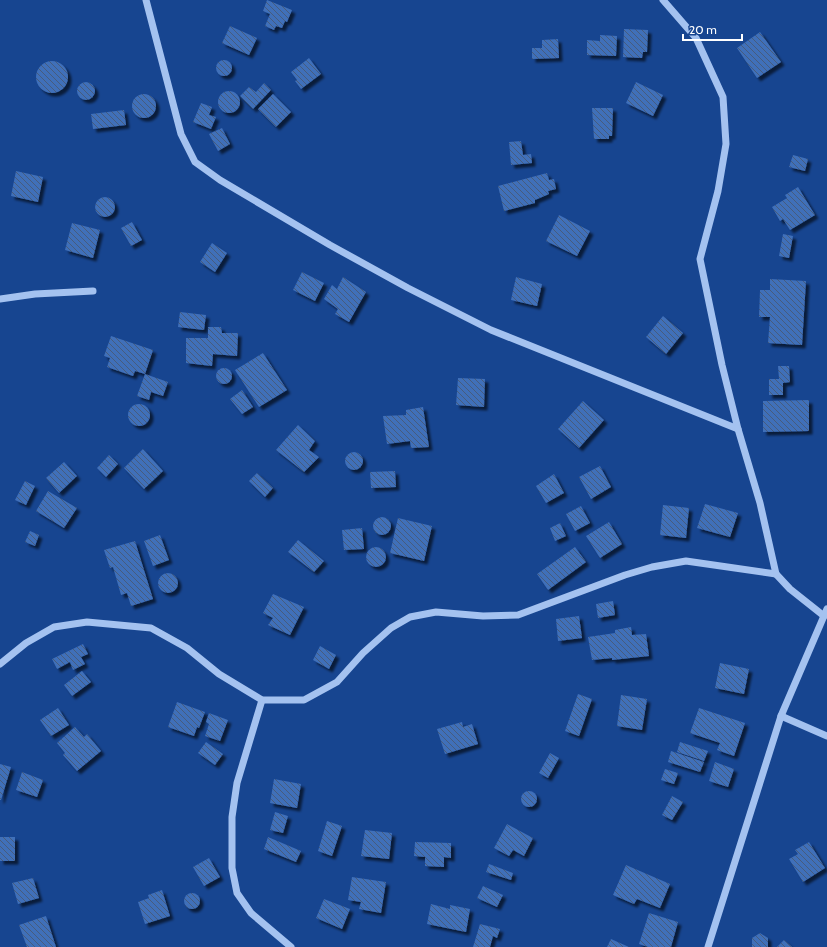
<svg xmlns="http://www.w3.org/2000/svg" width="827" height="947" font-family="Cabin,sans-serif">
<defs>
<pattern id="building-back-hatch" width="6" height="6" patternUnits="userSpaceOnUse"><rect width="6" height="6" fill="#3f6fb9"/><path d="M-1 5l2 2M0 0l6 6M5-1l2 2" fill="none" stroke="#465c7d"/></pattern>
<filter id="shadow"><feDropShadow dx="3.5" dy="3.5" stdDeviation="1" flood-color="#0009"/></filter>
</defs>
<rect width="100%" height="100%" fill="#174590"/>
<g fill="url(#building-back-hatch)" filter="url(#shadow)">
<path d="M267,0l25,10 -5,12 -2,-1 -3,7 -6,-2 -2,4 -9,-4 5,-12 -7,-3z"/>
<path d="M230,26l27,12 -8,17 -27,-12z"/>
<path d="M624,29l24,1 -1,22h-4l-1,6 -19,-1z"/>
<path d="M760,32l21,30 -24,16 -20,-30z"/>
<path d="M600,35l17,1 -1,20 -29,-1v-15l13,1z"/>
<path d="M558,39l1,19 -27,1v-11h10v-8z"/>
<path d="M309,58l12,16 -20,15 -6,-8 2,-1 -6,-8z"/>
<circle cx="224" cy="68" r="8"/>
<circle cx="52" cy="77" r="16"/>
<circle cx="86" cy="91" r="9"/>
<path d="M636,82l27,13 -10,21 -27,-13z"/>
<path d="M264,83l7,7 -18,19 -13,-13 9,-9 7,5z"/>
<circle cx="229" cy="102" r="11"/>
<circle cx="144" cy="106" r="12"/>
<path d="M273,94l18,18 -15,15 -18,-18z"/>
<path d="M201,103l11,4 -3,8 7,2 -5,12 -18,-7z"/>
<path d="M592,108h21l-1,28h-3v3h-15z"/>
<path d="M124,110l2,15 -33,4 -2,-15z"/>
<path d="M222,128l8,16 -12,7 -9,-17z"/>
<path d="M521,141l2,14 8,-1 1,9 -21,2 -2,-23z"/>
<path d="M793,155l15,4 -3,12 -16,-4z"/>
<path d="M16,171l27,6 -5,25 -27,-6z"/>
<path d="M547,173l2,7 5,-1 2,10 -8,2 1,3 -14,6v3l-31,8 -6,-25z"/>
<path d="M798,187l17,28 -25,15 -7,-11 -3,2 -8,-14 15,-9 -2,-3z"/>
<circle cx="105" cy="207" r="10"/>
<path d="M559,215l31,16 -13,25 -31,-15z"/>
<path d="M132,222l10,18 -11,6 -10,-18z"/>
<path d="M72,223l28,7 -7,28 -28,-8z"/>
<path d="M783,234l10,2 -4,22 -10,-2z"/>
<path d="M212,243l15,10 -12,19 -15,-10z"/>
<path d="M302,272l22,11 -9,18 -22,-11z"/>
<path d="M343,277l23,15 -17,30 -14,-8 3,-5 -14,-10 8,-14 5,4z"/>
<path d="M516,277l26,7 -5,22 -26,-6z"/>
<path d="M770,279l36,2 -4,64 -34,-2 2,-26h-11l1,-27h10z"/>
<path d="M180,312l26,3 -2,15 -26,-3z"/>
<path d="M663,316l20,17 -17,21 -20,-17z"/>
<path d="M208,327h13l1,6h16l-1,23 -24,-2 -1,12 -26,-3v-25h22z"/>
<path d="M111,336l42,14 -8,24 -10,-3 -2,5 -26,-9 3,-9 -6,-2z"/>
<path d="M263,353l24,37 -28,17 -24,-37z"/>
<path d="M778,366h11l1,16 -7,1v12h-14v-16h10z"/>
<circle cx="224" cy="376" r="8"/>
<path d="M145,374l23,8 -5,14 -12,-4 -2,8 -12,-4z"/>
<path d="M458,378l27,1 -1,28 -28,-2z"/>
<path d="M242,390l11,17 -11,7 -12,-15z"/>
<path d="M809,400v31l-46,1v-31z"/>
<path d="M583,401l21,19 -25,28 -21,-19z"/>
<circle cx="139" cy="415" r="11"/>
<path d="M423,407l6,40 -18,1 -1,-7 -23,3 -4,-28 23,-1v-5z"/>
<path d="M298,425l17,16 -6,9 10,7 -15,15 -28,-22z"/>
<path d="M143,449l20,22 -19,18 -20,-21z"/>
<circle cx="354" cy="461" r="9"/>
<path d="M109,455l9,9 -12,13 -9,-9z"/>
<path d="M64,462l13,14 -18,17 -13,-15z"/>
<path d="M600,466l11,21 -20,12 -12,-22z"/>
<path d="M395,471l1,16 -25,1 -1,-16z"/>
<path d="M257,473l16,15 -8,9 -16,-16z"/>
<path d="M554,474l10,19 -18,10 -10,-17z"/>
<path d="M25,481l10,5 -9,19 -11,-5z"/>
<path d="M48,491l29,17 -13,20 -28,-17z"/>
<path d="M705,504l33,9 -8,24 -33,-9z"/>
<path d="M663,505l26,3 -3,30 -26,-3z"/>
<path d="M581,506l9,17 -15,8 -9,-17z"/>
<circle cx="382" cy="526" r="9"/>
<path d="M398,518l34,8 -8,35 -34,-8z"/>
<path d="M609,522l13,22 -22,14 -14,-22z"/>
<path d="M560,523l6,13 -11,5 -5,-13z"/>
<path d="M362,528l2,21 -20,1 -2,-20z"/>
<path d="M30,531l9,4 -4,11 -10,-4z"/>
<path d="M160,535l9,25 -16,6 -9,-25z"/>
<path d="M298,540l26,21 -10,11 -26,-20z"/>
<path d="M135,541l18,58 -22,7 -4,-13 -6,2 -8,-28 -3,1 -6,-18z"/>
<path d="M575,547l11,15 -38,28 -11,-16z"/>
<circle cx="376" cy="557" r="10"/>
<circle cx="168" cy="583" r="10"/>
<path d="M273,594l31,13 -14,28 -22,-10 5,-7 -10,-5z"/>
<path d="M613,601l2,14 -17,3 -2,-14z"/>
<path d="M579,616l3,22 -24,3 -2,-22z"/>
<path d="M631,627l1,8 14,-1 3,22 -37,4v-2l-20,2 -4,-23 27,-4v-3z"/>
<path d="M83,644l5,10 -7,3 4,7 -12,6 -3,-8 -13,7 -5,-10z"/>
<path d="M320,646l16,9 -7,14 -16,-9z"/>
<path d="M720,663l29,6 -5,25 -29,-6z"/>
<path d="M82,671l9,11 -19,14 -8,-11z"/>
<path d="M578,694l14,5 -13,37 -14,-5z"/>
<path d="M621,695l26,4 -5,31 -25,-4z"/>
<path d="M177,702l28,10 -6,16 -2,-1 -3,9 -26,-9z"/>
<path d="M58,708l11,17 -18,11 -11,-16z"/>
<path d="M699,708l46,15 -11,33 -17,-6 3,-7 -30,-10z"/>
<path d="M209,713l19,7 -8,21 -15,-5 4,-12 -3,-2z"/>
<path d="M462,722l1,5 9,-3 6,20 -33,10 -8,-25z"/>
<path d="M75,727l9,10 3,-3 14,17 -24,20 -14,-16 2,-2 -8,-10z"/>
<path d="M206,742l17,12 -8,11 -17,-12z"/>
<path d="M680,742l28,9 -4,10 -27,-9z"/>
<path d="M671,751l33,11 -4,10 -32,-10z"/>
<path d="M550,753l9,5 -11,20 -9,-5z"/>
<path d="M715,762l19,7 -6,18 -19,-6z"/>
<path d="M0,764l11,3 -10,33h-1z"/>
<path d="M665,769l13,4 -4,11 -13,-4z"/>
<path d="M22,772l21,8 -6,17 -21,-7z"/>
<path d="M274,779l27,5 -4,24 -27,-5z"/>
<circle cx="529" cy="799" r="8"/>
<path d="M672,796l11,6 -11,18 -10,-5z"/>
<path d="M275,812l13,4 -5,17 -13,-3z"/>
<path d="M327,821l15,5 -10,30 -14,-5z"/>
<path d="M507,824l26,14 -9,18 -11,-6 -4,6 -15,-8z"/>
<path d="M365,830l27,3 -3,26 -28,-3z"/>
<rect x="0" y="837" width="15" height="24"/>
<path d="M268,837l33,14 -5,11 -32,-13z"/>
<path d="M415,842l36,1v15l-7,-1v10l-19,-1v-9l-11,-1z"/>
<path d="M809,842l16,26 -22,14 -14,-23 9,-5 -3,-4z"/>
<path d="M209,858l11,19 -16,9 -11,-19z"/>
<path d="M489,864l24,9 -2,7 -25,-8z"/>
<path d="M626,865l44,19 -10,24 -23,-9 -3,5 -21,-9z"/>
<path d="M352,877l34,5 -5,31 -22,-4 2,-7 -13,-2z"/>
<path d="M33,878l6,20 -21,6 -6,-21z"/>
<path d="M483,886l20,9 -6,12 -20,-9z"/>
<path d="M162,890l8,26 -25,8 -7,-22 11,-4 -1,-3z"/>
<circle cx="192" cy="901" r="8"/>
<path d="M324,899l26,10 -8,20 -26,-11z"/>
<path d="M431,904l19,5v-4l20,4 -4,23 -39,-8z"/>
<path d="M649,913l29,9 -7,25h-23l-9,-3z"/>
<path d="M46,916l10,31h-29l-8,-22z"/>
<path d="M480,924l20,5 -3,9 -4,-2 -3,11h-17z"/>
<path d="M760,933l8,5v9h-16v-9z"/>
<path d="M611,939l18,8h-22z"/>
<path d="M784,940l8,7h-15z"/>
</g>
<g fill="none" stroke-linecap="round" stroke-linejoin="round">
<g stroke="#a4c2f0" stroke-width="7">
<path d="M146,0l35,134 14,28 25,18 110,65 78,43 83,42 247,99 22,74 16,71 14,15 34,27"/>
<path d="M663,0l33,38 27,59 3,47 -8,47 -18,68 22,106 16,64"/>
<path d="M0,299l35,-5 58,-3"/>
<path d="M0,664l26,-21 28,-16 33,-5 64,6 36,20 32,26 43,26h42l33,-18 26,-29 28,-25 19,-11 26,-5 47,4 35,-1 107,-40 27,-8 34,-6 90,13"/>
<path d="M262,700l-25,83 -5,34v51l5,25 14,20 40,34"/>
<path d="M781,716l46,20"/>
<path d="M708,947l73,-231 46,-107"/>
</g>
</g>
<path d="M683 34v6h59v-6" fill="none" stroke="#ffffff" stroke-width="2"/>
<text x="689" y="34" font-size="12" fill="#ffffff" stroke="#174590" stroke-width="3" paint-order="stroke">20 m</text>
</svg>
